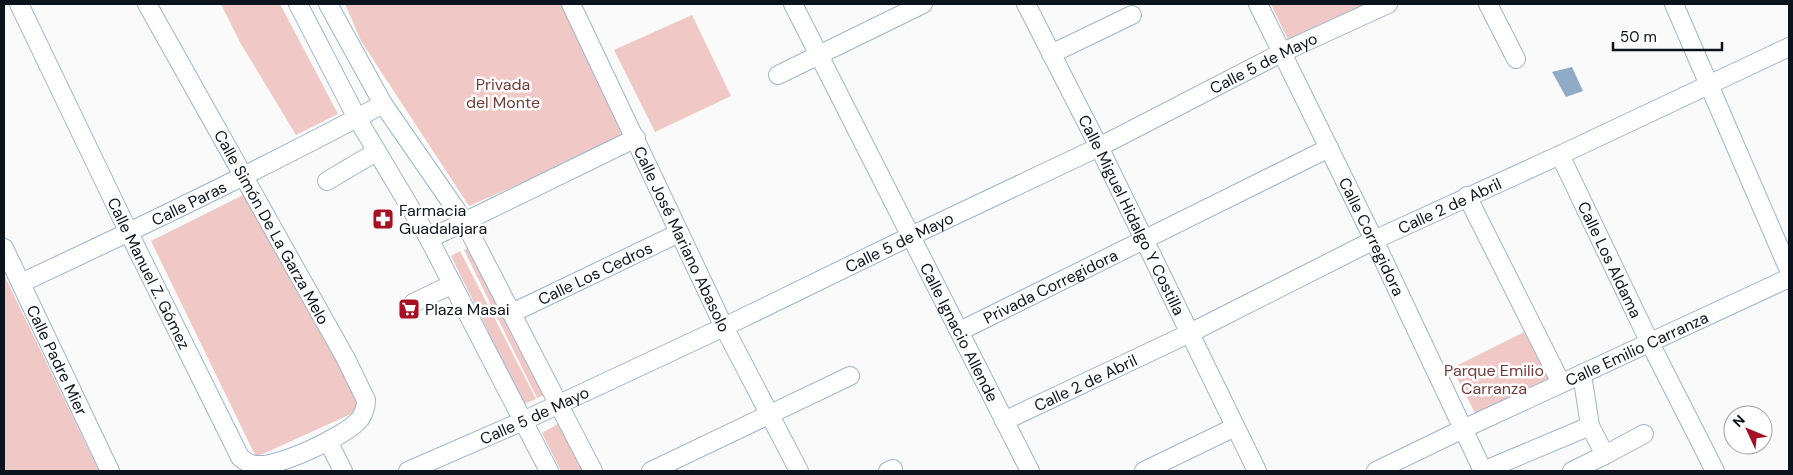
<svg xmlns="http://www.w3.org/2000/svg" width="1793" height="475" font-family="'DM Sans',sans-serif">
<rect width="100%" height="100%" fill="#fafafa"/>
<g fill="#f0c8c5">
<path d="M221,4h59l58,110 -42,21 -55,-91z"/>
<path d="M345,4h219l58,126 -5,11 -148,65 -108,-165z"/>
<path d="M1271,4h98l-80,38z"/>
<path d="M692,15l39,81 -76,36 -41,-82z"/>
<path d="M247,193l115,216 -106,48 -105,-216z"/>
<path d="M473,246l76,147 -12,5 -73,-148z"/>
<path d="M460,251l76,148 -12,5 -73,-148z"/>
<path d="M4,275l95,196h-95z"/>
<path d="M1524,332l28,51 -74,36 -26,-51z"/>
<path d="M558,424l24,47h-21l-19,-38z"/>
</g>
<path fill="#90abc6" d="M1572,67l11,24 -17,6 -14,-25z"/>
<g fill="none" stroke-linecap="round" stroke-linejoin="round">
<g stroke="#9db6ce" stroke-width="20">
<g id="minor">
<path id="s1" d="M19,4l110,229 111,224c6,5 10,8 18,8 21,2 88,-29 102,-46 4,-6 6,-12 6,-19l-20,-41 -199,-355"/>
<path d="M298,4l59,114 72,121 120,232"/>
<path d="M328,4l55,100 81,117 129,250"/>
<path id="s2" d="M571,4l153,323 75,144"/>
<path id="s3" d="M793,4l237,467"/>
<path id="s4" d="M1026,4l73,143 158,324"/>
<path id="s5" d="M1258,4l116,236 109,231"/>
<path d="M1488,4l28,55"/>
<path d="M1674,4l115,266"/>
<path d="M1051,54l81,-39"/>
<path d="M778,75l145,-71"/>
<path id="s6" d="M1560,155l90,188 65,128"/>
<path d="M327,181l49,-29"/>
<path d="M1467,196l94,187"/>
<path d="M429,239l207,-101"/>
<path id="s7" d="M4,248l106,223"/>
<path id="s8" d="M21,283c122,-57 243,-115 362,-179"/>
<path d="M413,303l38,-18"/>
<path id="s9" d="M512,313l167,-80"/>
<path id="s10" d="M960,331l369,-183"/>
<path id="s11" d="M1004,421l184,-87 186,-94 186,-85 229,-108"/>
<path d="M1590,426l15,29 39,-21"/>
<path d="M328,441l15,30"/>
<path id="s12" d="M408,471l115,-50 201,-94 187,-91 188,-89 182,-94 107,-49"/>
<path d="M651,471l199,-95"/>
<path d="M888,471l5,-2"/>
<path d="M1144,471l91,-44"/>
<path id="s13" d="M1376,471l87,-42 326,-151"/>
<path d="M1483,471l107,-45 -8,-52"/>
<path d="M1572,471l33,-16"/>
</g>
</g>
<use href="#minor" stroke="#fff" stroke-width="18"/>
</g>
<defs>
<g id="pharmacy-square" transform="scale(1.125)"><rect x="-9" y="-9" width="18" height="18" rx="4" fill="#a70f23" stroke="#fff"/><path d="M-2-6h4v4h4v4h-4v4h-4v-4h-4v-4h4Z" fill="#fff"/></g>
<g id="supermarket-square" transform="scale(1.125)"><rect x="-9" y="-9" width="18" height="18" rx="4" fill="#a70f23" stroke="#fff"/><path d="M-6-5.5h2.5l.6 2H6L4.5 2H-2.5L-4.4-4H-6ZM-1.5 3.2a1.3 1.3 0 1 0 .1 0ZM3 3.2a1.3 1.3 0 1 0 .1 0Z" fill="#fff"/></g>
</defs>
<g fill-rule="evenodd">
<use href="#pharmacy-square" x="383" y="219"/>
<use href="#supermarket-square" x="409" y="309"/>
</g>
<g text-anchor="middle" stroke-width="5" stroke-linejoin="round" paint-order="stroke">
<g font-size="16" fill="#0b141d" stroke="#fff">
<text dy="6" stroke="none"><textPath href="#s12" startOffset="948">Calle 5 de Mayo</textPath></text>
<text dy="6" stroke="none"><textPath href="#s8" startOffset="186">Calle Paras</textPath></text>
<text dy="6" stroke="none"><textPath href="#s11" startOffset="495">Calle 2 de Abril</textPath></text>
<text dy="6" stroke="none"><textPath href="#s4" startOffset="236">Calle Miguel Hidalgo Y Costilla</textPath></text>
<text transform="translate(272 227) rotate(61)" y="6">Calle Simón De La Garza Melo</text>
<text dy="6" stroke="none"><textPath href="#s5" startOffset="259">Calle Corregidora</textPath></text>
<text dy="6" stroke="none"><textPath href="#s2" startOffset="260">Calle José Mariano Abasolo</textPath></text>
<text dy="6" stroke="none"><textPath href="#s12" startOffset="542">Calle 5 de Mayo</textPath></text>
<text dy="6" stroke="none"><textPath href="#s6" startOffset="116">Calle Los Aldama</textPath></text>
<text dy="6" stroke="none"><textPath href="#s1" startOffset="299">Calle Manuel Z. Gómez</textPath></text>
<text dy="6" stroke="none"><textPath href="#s9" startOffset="92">Calle Los Cedros</textPath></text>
<text dy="6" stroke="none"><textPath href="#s10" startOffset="101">Privada Corregidora</textPath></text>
<text dy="6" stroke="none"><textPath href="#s3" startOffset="368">Calle Ignacio Allende</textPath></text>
<text dy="6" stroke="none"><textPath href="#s13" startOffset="288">Calle Emilio Carranza</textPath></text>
<text dy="6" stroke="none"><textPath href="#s7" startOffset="124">Calle Padre Mier</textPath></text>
<text dy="6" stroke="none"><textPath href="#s11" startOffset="90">Calle 2 de Abril</textPath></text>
<text dy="6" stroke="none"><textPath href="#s12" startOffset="138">Calle 5 de Mayo</textPath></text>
</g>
<g font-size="16" fill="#733b39" stroke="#fff">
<text x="503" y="90">Privada<tspan x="503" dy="18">del Monte</tspan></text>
<text x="1494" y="376">Parque Emilio<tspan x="1494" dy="18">Carranza</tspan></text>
</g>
<g font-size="16" fill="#0b141d" stroke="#fff" text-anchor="start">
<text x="399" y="216">Farmacia<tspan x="399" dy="18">Guadalajara</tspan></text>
<text x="425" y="315">Plaza Masai</text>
</g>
</g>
<rect width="1793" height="475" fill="none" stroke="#0b141d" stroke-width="10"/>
<g transform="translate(1748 430) rotate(314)"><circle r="24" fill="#ffffff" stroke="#9da1a5"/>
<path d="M0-4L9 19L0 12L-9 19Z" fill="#a70f23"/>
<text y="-8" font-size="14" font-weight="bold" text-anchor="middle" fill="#0b141d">N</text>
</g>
<path d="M1613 42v8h109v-8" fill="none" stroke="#0b141d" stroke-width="2.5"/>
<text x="1620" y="42" font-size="15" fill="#0b141d" stroke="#ffffff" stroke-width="4" paint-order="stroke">50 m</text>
</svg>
